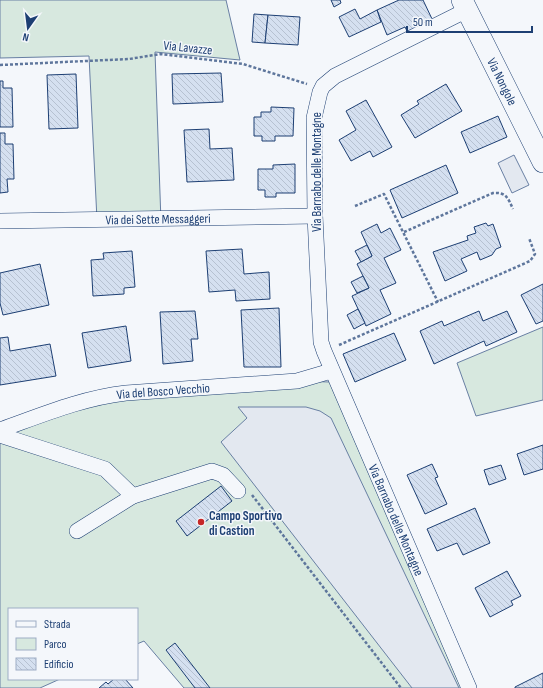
<svg xmlns="http://www.w3.org/2000/svg" width="543" height="688" font-family="'Sofia Sans Condensed',sans-serif">
<defs>
<pattern id="building-back-hatch" width="6" height="6" patternUnits="userSpaceOnUse"><rect width="6" height="6" fill="#d5e0f0"/><path d="M-1 5l2 2M0 0l6 6M5-1l2 2" fill="none" stroke="#b6c1d1"/></pattern>
</defs>
<rect width="100%" height="100%" fill="#f4f7fb"/>
<g fill="#d7e8df" stroke="#687fa3">
<path d="M0,0h226l14,60 -85,-8 6,170 -64,-2 -8,-164 -89,2z"/>
<path d="M543,327v73l-67,16 -19,-53z"/>
<path d="M297,381l33,1 142,306h-288l-40,-47 -7,3v-35h-128v70h51l-20,9h-40v-263l82,-26z"/>
</g>
<g fill="#e3e8f0" stroke="#687fa3">
<path d="M514,155l15,30 -17,8 -14,-30z"/>
<path d="M238,407h68l14,4 11,7 128,270h-47l-191,-246 26,-24z"/>
</g>
<g fill="url(#building-back-hatch)" stroke="#1d3f73">
<path d="M331,0h9l1,3 -7,4z"/>
<path d="M399,0h24l10,21 -25,12 -3,-6 -18,8 -10,-25z"/>
<path d="M355,9l5,10 17,-9 4,12 -32,15 -10,-20z"/>
<path d="M254,14l14,1 -3,28 -13,-1z"/>
<path d="M268,15l32,2 -2,28 -33,-2z"/>
<path d="M221,73l2,29 -50,2 -1,-30z"/>
<path d="M76,74l2,54 -29,1 -2,-54z"/>
<path d="M0,81h3v7h9l1,39h-13z"/>
<path d="M446,84l16,27 -47,27 -14,-23 18,-11 -2,-3z"/>
<path d="M366,100l26,47 -19,10 -3,-6 -19,10 -12,-21 17,-10 -10,-19z"/>
<path d="M271,107l23,1 -1,28h-18v5h-13v-5h-8v-19h7v-5h10z"/>
<path d="M498,116l9,21 -37,16 -9,-21z"/>
<path d="M209,129l1,20 22,-1 2,32 -47,2 -3,-52z"/>
<path d="M0,133h5v11h8l1,35h-7l1,13 -8,1z"/>
<path d="M295,164v29h-19v4h-11v-7h-7v-21h15v-4z"/>
<path d="M446,165l12,28 -56,25 -12,-28z"/>
<path d="M486,223l2,3 5,-2 8,23 -5,2 -4,6 -12,5 -3,-8 -16,7 6,12 -22,10 -12,-29 35,-12 -1,-4 9,-3 -2,-6z"/>
<path d="M377,224l4,9 9,-5 11,22 -17,8 12,25 -16,7 11,24 -25,12 -14,-30 17,-8 -12,-24 15,-8 -11,-24z"/>
<path d="M367,245l5,11 -11,6 -6,-11z"/>
<path d="M242,249l2,25 25,-2 1,27 -34,2 -1,-11 -26,2 -3,-41z"/>
<path d="M132,251l3,36 -11,1v6l-31,2 -2,-36 13,-1 -1,-6z"/>
<path d="M40,264l9,41 -46,10 -3,-12v-30z"/>
<path d="M363,276l6,12 -12,5 -6,-11z"/>
<path d="M543,284v37l-7,3 -15,-29z"/>
<path d="M279,308l2,59h-37l-3,-57z"/>
<path d="M358,309l7,14 -11,6 -7,-14z"/>
<path d="M195,311l3,28h-7l2,22 -30,3 -3,-52z"/>
<path d="M479,311l4,10 24,-10 10,21 -31,14 -2,-5 -50,23 -14,-33 22,-10 2,5z"/>
<path d="M126,326l5,35 -43,7 -6,-35z"/>
<path d="M394,333l12,27 -51,22 -12,-28z"/>
<path d="M8,337l2,14 40,-7 6,32 -56,9v-47z"/>
<path d="M543,445v24l-19,6 -7,-21z"/>
<path d="M432,464l6,13 -3,1 12,26 -22,10 -18,-39z"/>
<path d="M501,465l5,14 -17,6 -5,-15z"/>
<path d="M221,486l11,15 -45,35 -11,-15z"/>
<path d="M475,508l15,35 -27,12 -6,-12 -20,8 -10,-22z"/>
<path d="M507,571l14,25 -10,5 2,4 -23,12 -15,-29z"/>
<path d="M175,643l35,45h-15l-29,-38z"/>
<path d="M543,673v15h-28v-1z"/>
<path d="M114,679h11l8,9h-34l7,-6 2,2z"/>
</g>
<g fill="none" stroke-linecap="round" stroke-linejoin="round">
<g stroke="#1d3f73" stroke-width="16">
<g id="street">
<path id="s1" d="M467,10l-132,66 -12,10 -3,6 -6,26 1,98 6,126 3,9 145,337"/>
<path id="s2" d="M0,221l315,-5"/>
<path id="s3" d="M0,430c42,-15 82,-32 126,-37l171,-12 34,-10"/>
<path d="M0,435l105,34 28,27 -56,35"/>
<path d="M133,496l79,-25 11,4 15,16"/>
</g>
</g>
<g stroke="#1d3f73" stroke-width="22">
<g id="secondary">
<path id="s4" d="M462,0l81,162"/>
</g>
</g>
<g stroke="#5e769c" stroke-width="2.5" stroke-dasharray="3 2" stroke-linecap="butt">
<path d="M0,65l129,-6 32,-5 82,10 64,20"/>
<path d="M355,206l29,-12 54,108"/>
<path d="M404,232l89,-39c13,-1 15,5 20,16"/>
<path d="M339,345l191,-84 5,-7 -6,-16"/>
<path d="M252,495l149,193"/>
</g>
<use href="#street" stroke="#f4f7fb" stroke-width="15"/>
<use href="#secondary" stroke="#f4f7fb" stroke-width="21"/>
</g>
<circle fill="#c62828" stroke="#f4f7fb" stroke-width="1.5" cx="201" cy="522" r="4"/>
<g text-anchor="middle" stroke-width="3" stroke-linejoin="round" paint-order="stroke">
<g font-size="13" fill="#1d3f73" stroke="#f4f7fb">
<text transform="translate(188 47) rotate(6)" y="5">Via Lavazze</text>
<text dy="5" stroke="none"><textPath href="#s4" startOffset="91">Via Nongole</textPath></text>
<text transform="translate(316 172) rotate(-90)" y="5">Via Barnabo delle Montagne</text>
<text dy="5" stroke="none"><textPath href="#s2" startOffset="158">Via dei Sette Messaggeri</textPath></text>
<text dy="5" stroke="none"><textPath href="#s3" startOffset="169">Via del Bosco Vecchio</textPath></text>
<text dy="5" stroke="none"><textPath href="#s1" startOffset="614">Via Barnabo delle Montagne</textPath></text>
</g>
<g font-size="13" font-weight="bold" fill="#1d3f73" stroke="#f4f7fb" text-anchor="start">
<text x="209" y="520">Campo Sportivo<tspan x="209" dy="15">di Castion</tspan></text>
</g>
</g>
<rect x="8" y="608" width="130" height="72" fill="#f4f7fb" stroke="#9eadc5"/>
<rect x="16" y="621" width="20" height="6" fill="#f4f7fb" stroke="#9eadc5"/>
<text x="44" y="628" font-size="12" fill="#1d3f73">Strada</text>
<rect x="16" y="638" width="20" height="12" fill="#d7e8df" stroke="#9eadc5"/>
<text x="44" y="648" font-size="12" fill="#1d3f73">Parco</text>
<rect x="16" y="658" width="20" height="12" fill="url(#building-back-hatch)" stroke="#9eadc5"/>
<text x="44" y="668" font-size="12" fill="#1d3f73">Edificio</text>
<g transform="translate(28 28) rotate(194)" stroke="#f4f7fb" stroke-width="3" paint-order="stroke">
<path d="M0-3L7 15L0 10L-7 15Z" fill="#1d3f73"/>
<text y="-6" font-size="11" font-weight="bold" text-anchor="middle" fill="#1d3f73">N</text>
</g>
<path d="M407 26v6h125v-6" fill="none" stroke="#1d3f73" stroke-width="2"/>
<text x="413" y="26" font-size="12" fill="#1d3f73" stroke="#f4f7fb" stroke-width="3" paint-order="stroke">50 m</text>
</svg>
